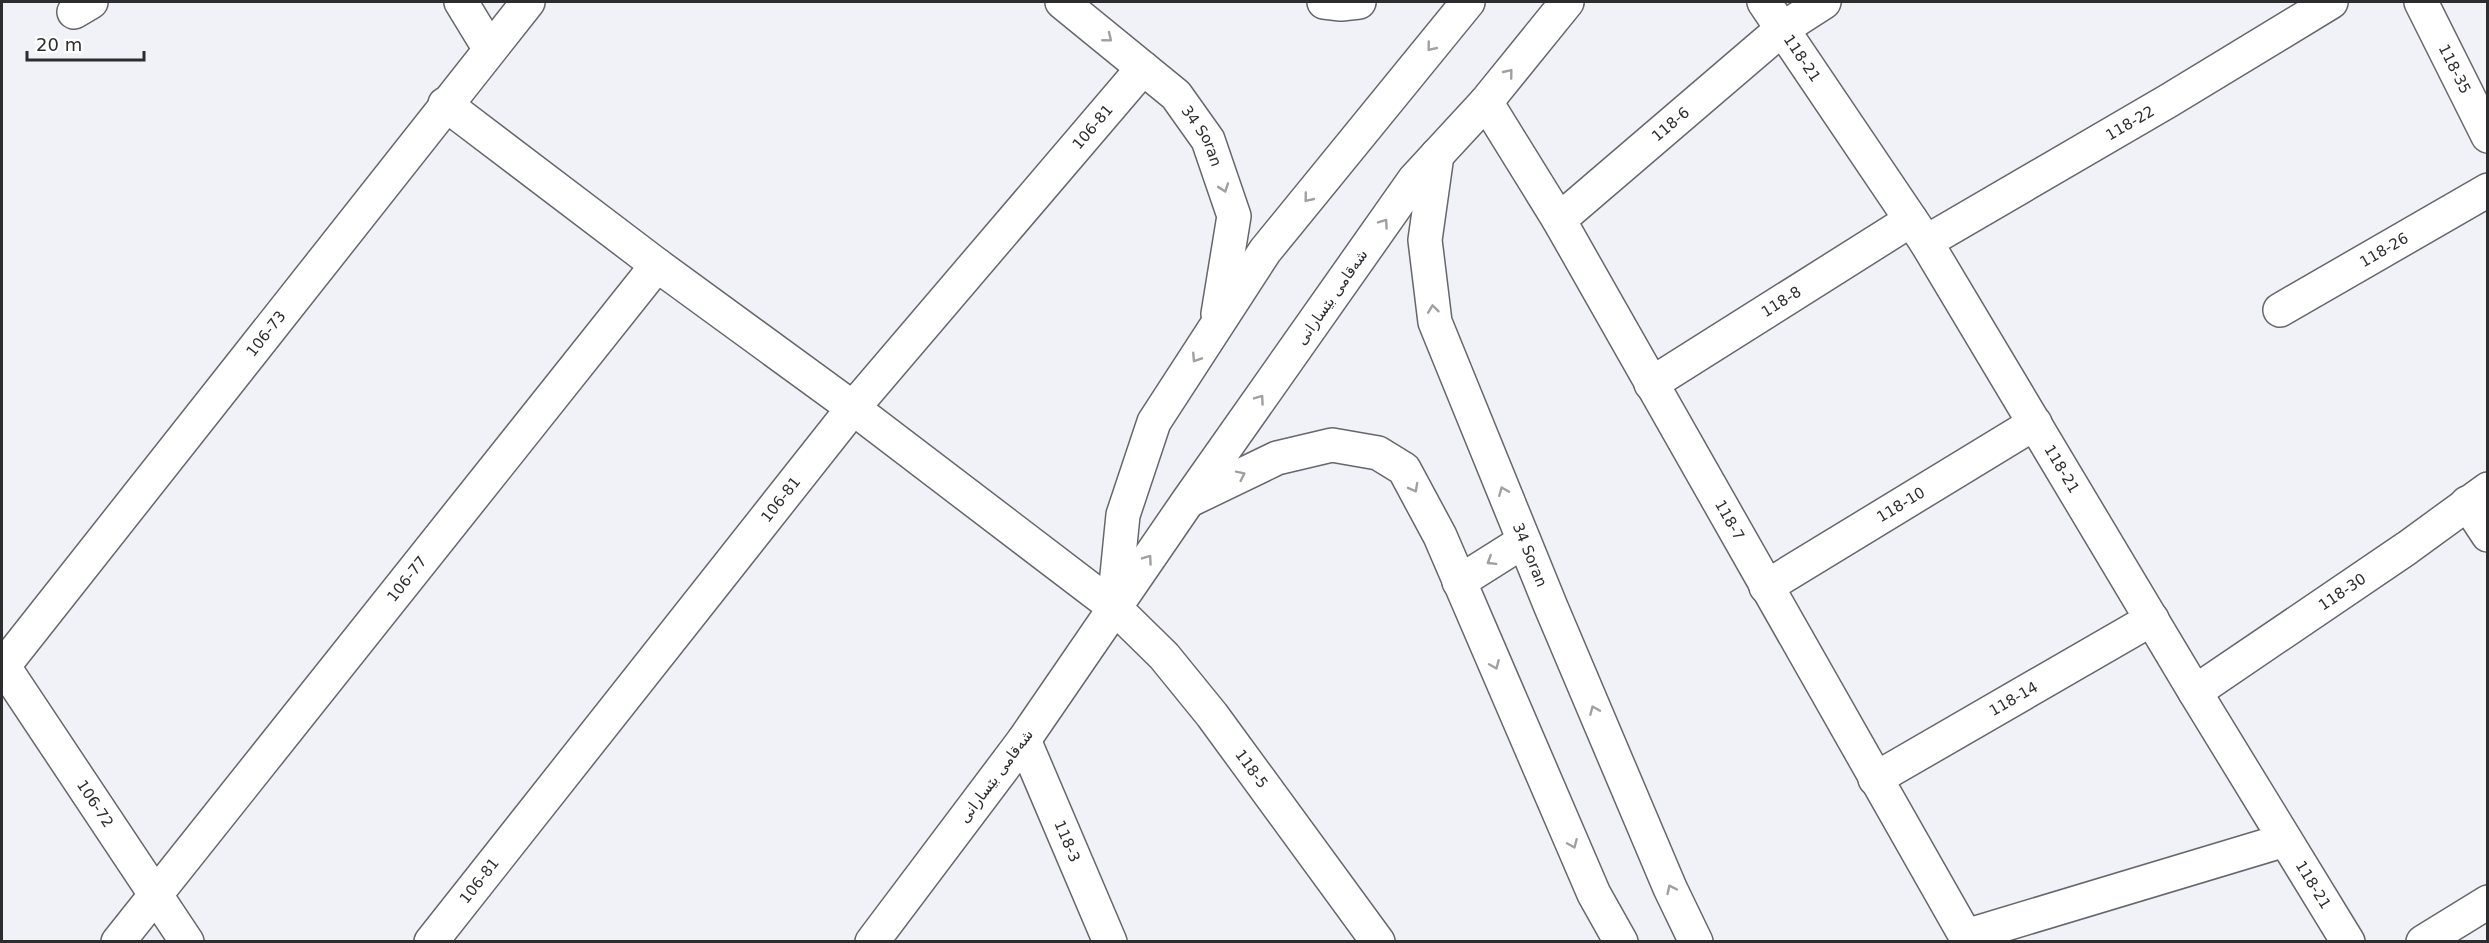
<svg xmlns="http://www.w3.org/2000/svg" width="2489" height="943" font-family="'DejaVu Sans','Noto Sans Arabic',sans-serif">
<rect width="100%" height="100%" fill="#f0f2f7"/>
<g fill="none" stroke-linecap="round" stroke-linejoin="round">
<g stroke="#65676b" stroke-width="36">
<g id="minor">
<path d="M461,2l28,46"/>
<path id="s1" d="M1764,2l162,240 269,450 153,250"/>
<path id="s2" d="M2421,2l67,134"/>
<path d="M74,12l17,-10"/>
<path id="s3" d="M1486,102l73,118 410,722"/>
<path id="s4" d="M445,104l212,161 196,143 261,199 50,49 48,59 166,227"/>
<path id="s5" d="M1559,220l223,-191 42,-27"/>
<path id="s6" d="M1926,242l242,-141 163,-99"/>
<path id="s7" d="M2280,310l208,-120"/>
<path id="s8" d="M1651,384l260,-164"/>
<path d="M2467,503l21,32"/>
<path id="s9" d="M1766,587l269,-164"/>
<path id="s10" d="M2,664l185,278"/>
<path id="s11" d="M2,668l526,-666"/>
<path id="s12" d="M2195,692l212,-144 81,-59"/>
<path id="s13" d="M1024,740l86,202"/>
<path id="s14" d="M1875,779l277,-160"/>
<path d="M1966,936l319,-96"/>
<path id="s15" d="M118,942l539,-677"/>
<path id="s16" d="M431,942l422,-534 290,-340"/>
<path d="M2423,942l65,-40"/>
</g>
</g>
<g stroke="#65676b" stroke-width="36">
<g id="secondary">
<path id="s17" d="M1062,2l114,93 32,45 26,76 -16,98"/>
<path d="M1324,2l17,2 18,-2"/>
<path id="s18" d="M1437,155l-12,85 10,82 116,285 119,281 26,54"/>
<path d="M1190,500l87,-42 55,-13 46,8 26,16 36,67 154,358 27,48"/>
<path d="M1459,582l65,-41"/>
<path d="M1114,605l9,-90 31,-93 111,-171 203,-249"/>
<path d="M872,942l152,-202 164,-239 226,-321 72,-78 81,-100"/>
</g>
</g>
<use href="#minor" stroke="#fff" stroke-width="33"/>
<use href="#secondary" stroke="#fff" stroke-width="33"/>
</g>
<defs><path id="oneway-chevron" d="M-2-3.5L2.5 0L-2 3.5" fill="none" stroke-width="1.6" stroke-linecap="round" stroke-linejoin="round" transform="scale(1.5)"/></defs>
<g stroke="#a0a0a1">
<use href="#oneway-chevron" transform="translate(1108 38) rotate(39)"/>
<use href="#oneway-chevron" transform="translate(1431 47) rotate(129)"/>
<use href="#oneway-chevron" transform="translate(1509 73) rotate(-51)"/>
<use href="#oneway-chevron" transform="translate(1224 188) rotate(71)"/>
<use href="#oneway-chevron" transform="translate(1308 198) rotate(129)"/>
<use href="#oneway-chevron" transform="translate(1384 223) rotate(-55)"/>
<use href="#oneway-chevron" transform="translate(1433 309) rotate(-97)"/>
<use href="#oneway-chevron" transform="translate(1196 358) rotate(123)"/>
<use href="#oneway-chevron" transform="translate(1260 399) rotate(-55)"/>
<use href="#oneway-chevron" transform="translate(1241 475) rotate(-26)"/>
<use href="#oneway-chevron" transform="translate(1414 488) rotate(62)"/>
<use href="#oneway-chevron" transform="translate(1503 491) rotate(-112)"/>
<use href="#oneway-chevron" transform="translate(1148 559) rotate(-55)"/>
<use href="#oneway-chevron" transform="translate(1491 561) rotate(148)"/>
<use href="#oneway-chevron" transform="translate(1495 665) rotate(67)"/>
<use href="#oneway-chevron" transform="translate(1594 710) rotate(-113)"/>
<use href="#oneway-chevron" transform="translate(1573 844) rotate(67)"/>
<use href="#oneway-chevron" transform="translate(1671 889) rotate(-115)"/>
</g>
<g text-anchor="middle" stroke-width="6" stroke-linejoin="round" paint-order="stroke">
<g font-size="15" fill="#2d2d2f" stroke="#fff">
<text dy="5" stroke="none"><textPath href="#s1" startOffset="68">118-21</textPath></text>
<text dy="5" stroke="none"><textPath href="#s2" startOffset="75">118-35</textPath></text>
<text dy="5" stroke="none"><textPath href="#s5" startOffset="147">118-6</textPath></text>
<text dy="5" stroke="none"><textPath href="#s6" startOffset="236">118-22</textPath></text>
<text dy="5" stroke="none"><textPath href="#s16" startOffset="1050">106-81</textPath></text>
<text dy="5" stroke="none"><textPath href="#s17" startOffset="196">34 Soran</textPath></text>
<text dy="5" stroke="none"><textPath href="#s7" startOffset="120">118-26</textPath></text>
<text transform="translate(1332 297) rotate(-55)" y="5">شەقامی بێسارانی</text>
<text dy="5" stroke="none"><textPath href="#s8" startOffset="154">118-8</textPath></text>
<text dy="5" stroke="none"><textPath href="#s11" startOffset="426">106-73</textPath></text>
<text dy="5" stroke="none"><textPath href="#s1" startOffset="554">118-21</textPath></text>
<text dy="5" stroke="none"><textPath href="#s16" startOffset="564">106-81</textPath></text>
<text dy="5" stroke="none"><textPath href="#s9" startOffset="158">118-10</textPath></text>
<text dy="5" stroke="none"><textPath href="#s3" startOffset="484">118-7</textPath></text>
<text dy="5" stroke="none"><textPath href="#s18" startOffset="420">34 Soran</textPath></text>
<text dy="5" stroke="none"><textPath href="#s15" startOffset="464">106-77</textPath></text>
<text dy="5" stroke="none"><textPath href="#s12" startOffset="178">118-30</textPath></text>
<text dy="5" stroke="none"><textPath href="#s14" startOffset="160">118-14</textPath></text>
<text dy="5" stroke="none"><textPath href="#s4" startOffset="1050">118-5</textPath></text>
<text transform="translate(996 776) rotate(-53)" y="5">شەقامی بێسارانی</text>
<text dy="5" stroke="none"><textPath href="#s10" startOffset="168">106-72</textPath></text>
<text dy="5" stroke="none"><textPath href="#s13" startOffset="110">118-3</textPath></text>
<text dy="5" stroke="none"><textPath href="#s16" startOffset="78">106-81</textPath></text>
<text dy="5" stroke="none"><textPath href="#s1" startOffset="1040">118-21</textPath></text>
</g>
</g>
<rect width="2489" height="943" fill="none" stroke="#2d2d2f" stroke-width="6"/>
<path d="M27 51v9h117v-9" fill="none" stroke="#2d2d2f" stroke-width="3"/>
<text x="36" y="51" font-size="18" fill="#2d2d2f" stroke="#ffffff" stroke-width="4.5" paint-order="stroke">20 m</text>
</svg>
